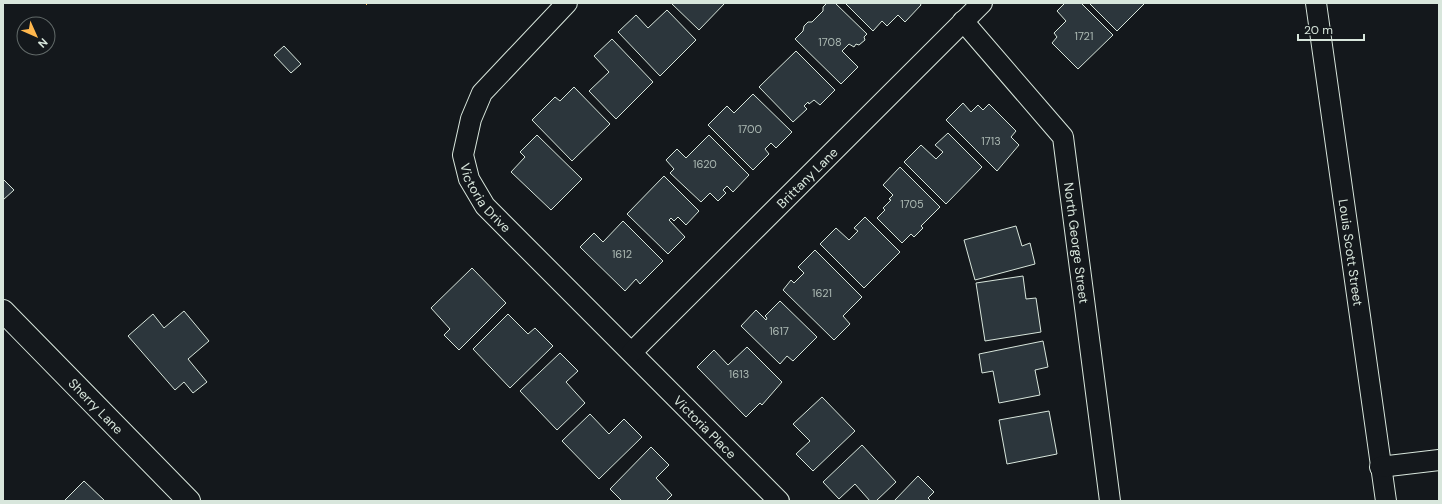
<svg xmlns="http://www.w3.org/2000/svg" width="1442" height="504" font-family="'DM Sans',sans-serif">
<rect width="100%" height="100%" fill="#14181c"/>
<g fill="#2c363c" stroke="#d8e6dc">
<path d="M671,3h54l-26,27z"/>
<path d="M827,3h8l32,31 -3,3 1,3 -6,5 -3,-1 -2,3 -5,-3 -7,7 16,16 -17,17 -46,-45 8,-8 1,-5 4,-4h4l11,-11v-4z"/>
<path d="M845,3h75l1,2 -16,17 -7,-7 -11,11 -5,-5 -9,10z"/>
<path d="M1065,3h16l32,32 -35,34 -26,-26 5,-6 -3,-4 12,-12 -9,-10z"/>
<path d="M1089,3h56l-28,28z"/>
<path d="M667,10l29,30 -36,36 -42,-44 18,-17 12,13z"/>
<path d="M612,39l41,43 -37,37 -27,-28 20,-19 -15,-16z"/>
<path d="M284,46l17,18 -10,9 -17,-18z"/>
<path d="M796,51l39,39 -15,15 -6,-5 -5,4 -1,-2 -4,4 3,3 -14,13 -34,-35z"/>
<path d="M574,87l36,37 -38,37 -40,-41 23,-23 5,4z"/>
<path d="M753,94l39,38 -16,16 -5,-5 -6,6 4,5 -16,16 -45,-45 19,-19 7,7z"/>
<path d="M963,103l8,9 7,-7 5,5 6,-6 27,27 -5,6 8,8 -22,26 -51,-51z"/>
<path d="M948,133l34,34 -36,37 -42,-42 17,-17 15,14 7,-7 -8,-7z"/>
<path d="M537,135l45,44 -31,31 -40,-38 14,-15 -5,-5z"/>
<path d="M709,135l40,40 -16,17 -6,-6 -4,4 3,3 -8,8 -8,-8 -9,9 -31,-29 4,-4 -8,-9 11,-11 9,9z"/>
<path d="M900,167l40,40 -19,19 2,2 -9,9 -3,-3 -9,9 -25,-25 8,-8 -2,-2 8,-8 -2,-1 4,-4 -10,-10z"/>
<path d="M664,176l35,35 -13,14 -8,-8 -4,4 -3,-3 -2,2 16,17 -17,17 -41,-40z"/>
<path d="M3,179l11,11 -11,10z"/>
<path d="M865,217l35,35 -36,36 -44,-44 16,-16 13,12 9,-9 -4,-3z"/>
<path d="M623,221l40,40 -23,23 -4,-5 -11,12 -45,-44 14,-14 9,9z"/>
<path d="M1016,226l6,20 8,-3 5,21 -60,16 -11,-40z"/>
<path d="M815,250l47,47 -19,19 7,8 -16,16 -51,-50 8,-10 3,3 10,-10 -6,-6z"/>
<path d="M472,268l34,35 -47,47 -15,-15 6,-6 -19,-21z"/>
<path d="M1023,276l3,23 10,-1 5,34 -56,9 -9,-58z"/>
<path d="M780,301l37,36 -24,24 -6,-5 -7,8 -39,-38 15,-16 10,10 1,-2 -2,-2z"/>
<path d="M184,311l25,30 -21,18 19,23 -14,11 -9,-11 -9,8 -47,-54 25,-22 11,14z"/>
<path d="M508,314l20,20 7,-6 18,18 -43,42 -37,-39z"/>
<path d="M1043,341l5,26 -13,3 5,25 -41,8 -6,-32 -11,2 -3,-19z"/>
<path d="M747,347l35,35 -20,23 -2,-2 -14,14 -49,-50 17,-17 14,15z"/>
<path d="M560,353l18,18 -12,11 19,21 -28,27 -37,-39z"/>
<path d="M822,397l33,34 -42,40 -17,-17 14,-13 -17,-17z"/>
<path d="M1049,411l8,43 -50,10 -8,-44z"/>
<path d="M590,414l19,20 15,-15 18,18 -43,42 -37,-38z"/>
<path d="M862,445l34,37 -20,19h-6l-15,-17 -16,15 -16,-17z"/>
<path d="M651,447l18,18 -13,13 16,17 -6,6h-44l-12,-12z"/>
<path d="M918,476l16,16 -6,6 3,3h-37z"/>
<path d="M84,481l21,20h-41z"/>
</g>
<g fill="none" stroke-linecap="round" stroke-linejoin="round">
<g stroke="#d8e6dc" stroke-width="22">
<g id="minor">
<path id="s1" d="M567,3l-85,90 -11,26 -8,36 6,24 16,27 294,295"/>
<path id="s2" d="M1316,3l70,498"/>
<path id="s3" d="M963,21l100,116 47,364"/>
<path id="s4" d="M632,352l350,-349"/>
<path d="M1380,467l59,-7"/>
</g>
</g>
<g stroke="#d8e6dc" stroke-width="24">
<g id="tertiary">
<path id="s5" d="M3,311l186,190"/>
</g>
</g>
<use href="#minor" stroke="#14181c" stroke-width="20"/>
<use href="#tertiary" stroke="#14181c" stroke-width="22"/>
<path stroke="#ffb74d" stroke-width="1" stroke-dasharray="14 3 2 3" stroke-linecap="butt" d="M365,3l2,2"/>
</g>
<g text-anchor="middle" stroke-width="3" stroke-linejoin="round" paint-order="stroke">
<g font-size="11" fill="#adbab4">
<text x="1084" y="40">1721</text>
<text x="830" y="46">1708</text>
<text x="750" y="133">1700</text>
<text x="991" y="145">1713</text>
<text x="705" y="168">1620</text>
<text x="912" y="208">1705</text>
<text x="622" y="258">1612</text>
<text x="822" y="297">1621</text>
<text x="779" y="335">1617</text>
<text x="739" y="378">1613</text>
</g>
<g font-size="13" fill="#d8e6dc" stroke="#14181c">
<text dy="5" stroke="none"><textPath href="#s4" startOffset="247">Brittany Lane</textPath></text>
<text dy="5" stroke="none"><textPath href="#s1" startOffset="238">Victoria Drive</textPath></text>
<text dy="5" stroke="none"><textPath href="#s3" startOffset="260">North George Street</textPath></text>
<text dy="5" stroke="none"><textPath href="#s2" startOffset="252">Louis Scott Street</textPath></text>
<text dy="5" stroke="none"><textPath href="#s5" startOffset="133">Sherry Lane</textPath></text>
<text dy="5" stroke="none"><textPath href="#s1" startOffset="557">Victoria Place</textPath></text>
</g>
</g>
<rect width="1442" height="504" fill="none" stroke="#d8e6dc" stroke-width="8"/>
<g transform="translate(36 36) rotate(135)"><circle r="19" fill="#14181c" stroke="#626a69"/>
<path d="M0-3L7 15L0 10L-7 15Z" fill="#ffb74d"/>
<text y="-6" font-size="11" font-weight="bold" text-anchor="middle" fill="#d8e6dc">N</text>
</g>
<path d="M1298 34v6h66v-6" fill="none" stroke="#d8e6dc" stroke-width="2"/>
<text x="1304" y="34" font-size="12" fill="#d8e6dc" stroke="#14181c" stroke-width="3" paint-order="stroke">20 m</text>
</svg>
